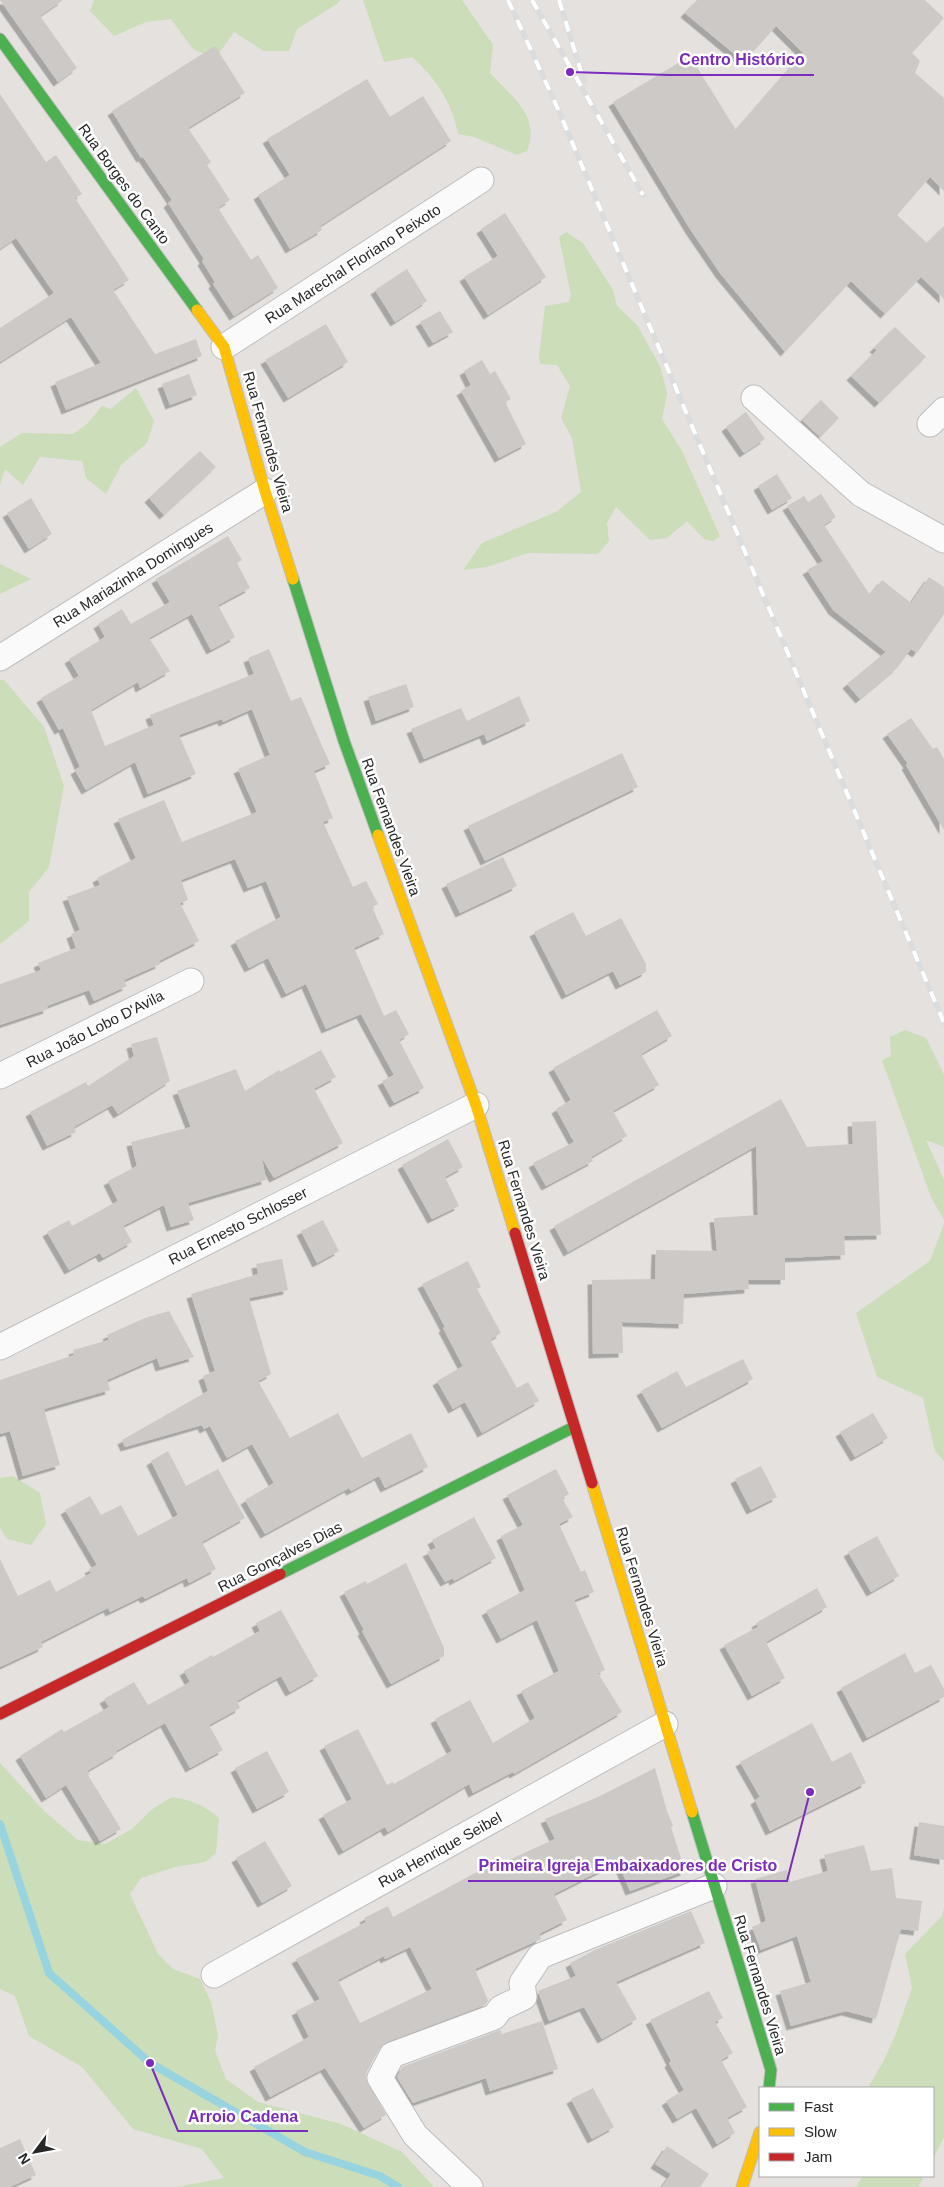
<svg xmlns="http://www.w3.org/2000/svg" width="944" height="2187" font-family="Arial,sans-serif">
<defs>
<filter id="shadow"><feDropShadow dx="-4.5" dy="4.5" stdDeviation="0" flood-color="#0004"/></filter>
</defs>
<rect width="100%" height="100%" fill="#e4e1de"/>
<g fill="#cbddb9">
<path d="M94,0h246l-3,4 -40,25 -8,22h-25l-30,-19 -19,27 -22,-10 -22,-30 -25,3 -32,14 -24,-25z"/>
<path d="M363,0h99l31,45 -3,28c22,24 51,43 37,78l-10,4 -43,-18 -16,-3c-5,-30 -23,-57 -46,-77l-28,5z"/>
<path d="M566,232l17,11 30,47 4,16 20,19 23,41 7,27 -5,26 20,32 38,85 -7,5 -9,-2 -17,-18 -20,17 -17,2 -34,-33 -9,16 2,18 -11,13 -70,-1 -41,14 -24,3 19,-27 74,-31 25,-20 -9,-54 -11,-20 9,-32 -13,-21 -17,-1 -1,-8 6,-50 24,-4 2,-7 -12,-58z"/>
<path d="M136,388l18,33 -7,22 -26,22 -15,29 -20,-16 -4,-17 -42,-4 -17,28 -18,-16 -5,16v-38l22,-14 51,1 14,-10 15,-18 9,3z"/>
<path d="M0,564l31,15 -31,15z"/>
<path d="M0,680h4l40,47 20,59 -15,81 -20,25v29l-29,23z"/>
<path d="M905,1030l21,8 18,37v72l-18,-7 18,40v40l-13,-23 -49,-137 9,-4 -1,-19z"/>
<path d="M944,1224v237l-9,-10 -12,-53 -46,-21 -21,-64 74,-52z"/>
<path d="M13,1476l27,17 6,31 -15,21 -24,-6 -7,-11v-50z"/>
<path d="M0,1763l44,48 34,29 27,4 27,-15 19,-19 21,-13c19,3 32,8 47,21l-3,35 -11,9 -30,5 -34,11 -11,16 28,60 15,15 27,10 11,23 7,33 -3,16 11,28 32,23 83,22 61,28 32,35h-258l48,-9 -22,-29 -69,-20 -51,-62 -53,-31 -14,-40 -15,-7z"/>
<path d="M944,1908v229l-11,22v-71h-65l15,-26 12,-26 17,-48 -7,-34 37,-38z"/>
<path d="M863,2176h61l-6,11h-62z"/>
</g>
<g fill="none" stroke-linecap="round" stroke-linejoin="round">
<path stroke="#97d4e0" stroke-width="8" d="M0,1824l49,149 101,90 155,89 75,24 18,11"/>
</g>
<g fill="#ccc9c7" fill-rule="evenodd" filter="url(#shadow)">
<path d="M0,0h63l-23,16 37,52 -19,14z"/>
<path d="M697,0h228l19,18 -32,35 8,8 -5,12 29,25v93l-14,-14 -33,38 30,28 17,-17v73l-23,-22 -36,37 -34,-33 -66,71 -65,-79 -30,-44 -77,-127 77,-46 46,74 67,-77 -27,-27 -32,36 -59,-49z"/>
<path d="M215,46l30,47 -57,35 23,34 -4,3 23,35 -12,8 33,52 7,-5 20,33 -44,28 -21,-32 2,-2 -13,-21 2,-2 -36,-56 4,-3 -29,-43 -2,1 -29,-47z"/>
<path d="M367,79l23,38 33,-21 28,45 -131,85 2,4 -32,19 -32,-54 32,-20 -23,-36z"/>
<path d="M0,94l46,68 10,-7 26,39 -7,4 54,82 -16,10 42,64 41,-15 6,17 -136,54 -11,-28 46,-19 -30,-46 -71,45v-34l54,-35 -38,-55 -16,11z"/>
<path d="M505,213l41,64 -58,38 -24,-38 34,-21 -17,-27z"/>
<path d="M407,269l20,32 -32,21 -20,-32z"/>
<path d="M440,311l13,21 -20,11 -13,-21z"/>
<path d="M326,324l22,38 -60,36 -23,-38z"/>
<path d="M895,327l31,30 -47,46 -28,-27 26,-26 -3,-2z"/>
<path d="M482,360l8,14 5,-3 16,28 -6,3 21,42 -27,14 -38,-67 10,-6 -7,-14z"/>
<path d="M189,374l8,21 -27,10 -8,-21z"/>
<path d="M821,400l18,18 -19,19 -18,-17z"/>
<path d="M746,412l19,27 -21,14 -18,-26z"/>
<path d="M200,451l16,16 -52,48 -15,-17z"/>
<path d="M777,474l15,24 -20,12 -14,-24z"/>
<path d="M821,494l15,23 -12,8 46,70 12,-15 29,23 18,-26 15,10v27l-27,39 -6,-4 -14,19 -37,31 -13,-15 39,-32 -53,-42 -26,-40 16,-9 -36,-55 17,-10 4,6z"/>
<path d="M31,498l21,36 -23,15 -22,-36z"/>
<path d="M228,536l14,24 -5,3 13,25 -32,17 17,32 -24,13 -19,-36 -43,24 21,33 -30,17 -2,-6 -47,28 14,36 49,-21 -4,-10 104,-41 -6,-16 21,-9 22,52 10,-4 29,67 -16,7 19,47 -10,4 30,65 13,-6 12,23 -6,3 12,27 -30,14 30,68 12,-6 13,24 -10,6 25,48 -30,15 -12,-22 12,-6 -33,-61 -35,15 -20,-45 -20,10 -18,-36 -19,10 -14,-27 46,-24 -15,-36 -18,7 -13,-29 -54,21 7,20 -8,3 19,38 -40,20 1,3 -36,16 3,6 -33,15 -5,-11 -42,16 1,3 -48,16v-41l41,-14 -3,-7 38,-15 -5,-14 9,-4 -13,-33 33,-12 -3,-7 39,-20 -18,-39 46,-19 18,42 75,-30 -19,-43 32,-14 -18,-46 -29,13 -1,-3 -43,16 17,39 -48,20 -13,-32 -49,28 -11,-20 5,-3 -17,-39 -4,2 -18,-32 38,-22 -10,-17 36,-22 -7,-13 24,-15 9,15 39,-22 -14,-23z"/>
<path d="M406,684l8,23 -38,14 -8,-24z"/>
<path d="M519,696l11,25 -43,20 -3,-7 -60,25 -13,-30 50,-21 6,13z"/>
<path d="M911,718l22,31 4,-2 7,12v71l-38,-65 2,-1 -21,-30z"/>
<path d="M622,753l16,34 -153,74 -17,-35z"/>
<path d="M503,857l14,29 -57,27 -14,-29z"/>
<path d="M573,912l13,24 35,-18 25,46v8l-26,13 -7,-14 -47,24 -32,-63z"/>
<path d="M657,1010l15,26 -31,18 18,31 -46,26 14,25 -36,21 2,4 -47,25 -13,-23 41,-21 -18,-33 15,-9 -18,-32z"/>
<path d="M157,1037l13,44 -52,33 -6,-9 -38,22 2,5 -29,14 -17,-34 56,-30 2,4 46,-30 -3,-12z"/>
<path d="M321,1050l15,27 -22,12 29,54 -69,35 -12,-20 4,22 -78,23 6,17 -23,7 -7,-22 -41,21 9,16 -29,16 -3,-5 -31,17 -22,-38 22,-12 3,6 46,-25 -10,-20 29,-15 -6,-24 60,-15 -14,-36 59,-22 9,22 34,-21 1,2z"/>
<path d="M781,1099l26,48 46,-3 -1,-22 24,-1 5,114 -37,1 1,19 -60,3v22h-37l1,9 -65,5 -1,30 -61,-2 1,31 -30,1 -1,-74 63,-1 1,-29 61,1 -3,-33 44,-3 -2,-69 -188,106 -14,-26z"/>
<path d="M448,1139l15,28 -18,10 14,29 -27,13 -30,-54z"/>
<path d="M323,1220l16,31 -22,12 -16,-32z"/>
<path d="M282,1259l6,31 -39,8 22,76 -13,7 32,57 48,-25 24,45 49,-25 17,34 -43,21 -6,-12 -28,15 -2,-3 -84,46 -20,-34 29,-17 -22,-39 -25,14 -17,-32 -6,3 -2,-4 -77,22 -3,-7 86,-49 -5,-15 12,-5 -24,-77 67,-20 -2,-10z"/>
<path d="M468,1261l13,26 -4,2 24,44 -11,7 27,48 11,-6 11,19 -57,32 -17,-31 -12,7 -16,-28 26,-15 -20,-38 2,-1 -23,-43z"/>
<path d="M169,1311l25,46 -34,10 -3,-9 -50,22 3,10 -66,19 16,56 -37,11 -13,-45 -10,3v-54l74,-25 -1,-5 36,-10 -2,-5 38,-17z"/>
<path d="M743,1359l10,20 -91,49 -21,-37 36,-20 9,16z"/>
<path d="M873,1413l15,25 -33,19 -15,-25z"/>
<path d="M168,1451l18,35 32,-17 27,49 -43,24 14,27 -27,14 -2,-5 -42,21 -2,-3 -33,16 -2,-4 -67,34 2,5 -43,20v-108l18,37 32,-16 6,12 35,-19 -2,-4 8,-4 -32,-55 25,-14 11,19 20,-10 17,31 40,-21 -27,-54z"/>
<path d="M761,1466l16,31 -26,13 -16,-31z"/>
<path d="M556,1469l13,25 -7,4 11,19 -14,7 22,48 4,-2 9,22 -20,8 31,70 -7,3 24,39 -108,62 -1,-2 -40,21 -4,-9 -81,48 -3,-5 -42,24 -20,-36 29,-16 -28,-53 34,-17 29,56 6,-3 1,2 58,-33 -17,-32 35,-19 23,43 42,-25 -14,-27 38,-20 -22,-51 -36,19 -15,-28 39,-21 -24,-54 22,-11 -16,-30z"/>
<path d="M474,1517l22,41 -42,23 -1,-3 -8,4 -18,-30 9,-4 -4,-8z"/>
<path d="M877,1536l22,40 -28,16 -23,-40z"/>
<path d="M406,1563l38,85v8l-53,28 -29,-53 2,-1 -20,-38 22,-11 1,3z"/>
<path d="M817,1588l10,19 -61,35 -4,-7 23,43 -33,18 -28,-51 34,-18 -2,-4z"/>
<path d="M281,1610l37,66 -28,16 -9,-16 -44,25 3,7 -31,17 14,25 -33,18 -25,-45 -49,28 2,2 -31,18 3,3 -2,1 33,54 -21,12 -34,-56 -20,13 -26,-42 42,-27 2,3 45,-25 -5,-8 30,-17 14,23 42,-23 -6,-11 28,-16 1,2 47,-26 -4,-8z"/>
<path d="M905,1653l10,20 16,-8 13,24v8l-77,41 -26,-50z"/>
<path d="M812,1723l20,39 19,-10 15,31 -96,48 -15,-31 5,-3 -20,-35z"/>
<path d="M267,1751l22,41 -32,17 -22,-41z"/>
<path d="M655,1768l12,43 6,15 -2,1 14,44 -55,20 -12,-29 -64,32 13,26 -28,14 2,5 -66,30 13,32 -3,4 -98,37 -7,6 -13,23 -1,8 20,36 -22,13 -39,-60 -55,29 -16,-30 55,-30 -13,-26 24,-12 -24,-40 70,-37 -2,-4 24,-12 5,11 97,-52 1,3 64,-29 -10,-20 53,-22zM410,1947l22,42 -72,34 -22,-43 46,-24 1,3z"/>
<path d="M919,1822l25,4v34l-30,-5z"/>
<path d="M265,1841l27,45 -30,17 -26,-45z"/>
<path d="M864,1845l7,26 21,-3 4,30 26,3 -4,30 -17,-2 -25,90 -30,-8 -55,15 -11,-35 31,-9 -14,-46 -36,14 -9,-23 14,-6 -11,-42 32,-9 3,12 38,-11 -4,-16z"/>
<path d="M691,1911l14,32 -89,39 21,37 -35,20 -18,-32 -35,14 -11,-30 38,-15 -6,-13 27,-14z"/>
<path d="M709,1991l14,27 -8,4 18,31 -12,7 26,47 -20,11 8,15 -18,11 -21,-36 -19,11 -11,-18 18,-11 -15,-27 2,-2 -21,-41z"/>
<path d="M542,2021l16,48 -68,22 -4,-13 -73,25 -16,-26 5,-10 98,-37 2,4z"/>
<path d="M593,2088l21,39 -22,12 -21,-40z"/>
<path d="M20,2139l16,36 -26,12h-10v-39z"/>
<path d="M667,2146l42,28 -9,13h-38l9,-13 -16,-10z"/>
</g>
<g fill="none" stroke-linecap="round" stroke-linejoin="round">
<g stroke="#bebebf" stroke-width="27">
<g id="street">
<path d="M224,347l257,-167"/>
<path d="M754,398l107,96 83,46"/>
<path d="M930,424l14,-14"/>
<path d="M0,658l265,-167"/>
<path d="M0,1076l191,-95"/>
<path d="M0,1347l476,-242"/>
<path d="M214,1975l451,-251"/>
<path d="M470,2187l-55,-52 -35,-57 12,-23 102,-38 7,-9 23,-11 -2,-14 18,-27 174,-70"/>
</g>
</g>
<g stroke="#bebebf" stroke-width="13">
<g id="fast">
<path d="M0,39l197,271"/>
<path d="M293,579l51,162 34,94"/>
<path d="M280,1574l294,-147"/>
<path d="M692,1812l79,258 -2,18"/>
</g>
</g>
<g stroke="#bebebf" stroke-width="13">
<g id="slow">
<path d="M197,310l27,37 41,144 28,88"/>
<path d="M378,835l98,270 39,128"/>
<path d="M592,1483l100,329"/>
<path d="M742,2187l18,-55"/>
</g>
</g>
<g stroke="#bebebf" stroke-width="13">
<g id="jam">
<path d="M515,1233l77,250"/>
<path d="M0,1714l280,-140"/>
</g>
</g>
<use href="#street" stroke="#fbfafa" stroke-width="25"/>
<use href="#fast" stroke="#4caf50" stroke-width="11"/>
<use href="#slow" stroke="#ffc107" stroke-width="11"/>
<use href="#jam" stroke="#c62828" stroke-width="11"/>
<g stroke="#dcdcdd" stroke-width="5.5">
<g id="rail">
<path d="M508,0l50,109 386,914"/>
<path d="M532,0l111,195"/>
<path d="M559,0l25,81"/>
</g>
</g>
<use href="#rail" stroke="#fff" stroke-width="4" stroke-dasharray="11" stroke-linecap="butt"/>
</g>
<g text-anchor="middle" stroke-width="5" stroke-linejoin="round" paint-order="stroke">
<g font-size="15" fill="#272727" stroke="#fff">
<text transform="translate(124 184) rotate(54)" y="5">Rua Borges do Canto</text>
<text transform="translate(353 264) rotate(-33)" y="5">Rua Marechal Floriano Peixoto</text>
<text transform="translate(268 442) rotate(74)" y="5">Rua Fernandes Vieira</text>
<text transform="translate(133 575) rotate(-32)" y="5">Rua Mariazinha Domingues</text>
<text transform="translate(391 827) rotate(70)" y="5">Rua Fernandes Vieira</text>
<text transform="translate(95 1029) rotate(-27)" y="5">Rua João Lobo D'Avila</text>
<text transform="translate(524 1210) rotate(73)" y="5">Rua Fernandes Vieira</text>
<text transform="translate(238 1226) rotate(-27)" y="5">Rua Ernesto Schlosser</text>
<text transform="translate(280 1557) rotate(-27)" y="5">Rua Gonçalves Dias</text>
<text transform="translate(642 1597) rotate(73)" y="5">Rua Fernandes Vieira</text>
<text transform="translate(440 1850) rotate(-29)" y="5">Rua Henrique Seibel</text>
<text transform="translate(760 1985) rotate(73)" y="5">Rua Fernandes Vieira</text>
</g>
</g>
<path fill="none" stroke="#7b2cbf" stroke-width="2" d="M570 72L669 75H814M810 1792L787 1881H468M150 2063L178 2131H308"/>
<g fill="#7b2cbf" stroke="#fff" stroke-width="2">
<circle cx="570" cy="72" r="5"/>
<circle cx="810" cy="1792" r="5"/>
<circle cx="150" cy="2063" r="5"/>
</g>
<g font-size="16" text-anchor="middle" font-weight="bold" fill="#7b2cbf" stroke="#fff" stroke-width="5" stroke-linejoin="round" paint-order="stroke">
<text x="742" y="65">Centro Histórico</text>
<text x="628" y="1871">Primeira Igreja Embaixadores de Cristo</text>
<text x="243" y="2122">Arroio Cadena</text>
</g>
<rect x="759" y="2087" width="175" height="90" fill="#ffffff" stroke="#a9a9a9"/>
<rect x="769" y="2103" width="25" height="8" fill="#4caf50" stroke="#a9a9a9"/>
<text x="804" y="2112" font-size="15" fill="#272727">Fast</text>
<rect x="769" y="2128" width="25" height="8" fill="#ffc107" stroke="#a9a9a9"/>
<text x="804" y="2137" font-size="15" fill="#272727">Slow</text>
<rect x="769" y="2153" width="25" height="8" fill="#c62828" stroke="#a9a9a9"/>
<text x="804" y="2162" font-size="15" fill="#272727">Jam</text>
<g transform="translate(35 2152) rotate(238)" stroke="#ffffff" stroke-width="4" paint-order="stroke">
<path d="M0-4L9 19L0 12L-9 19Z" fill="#272727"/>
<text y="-8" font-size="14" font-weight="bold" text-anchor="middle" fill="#272727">N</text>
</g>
</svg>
